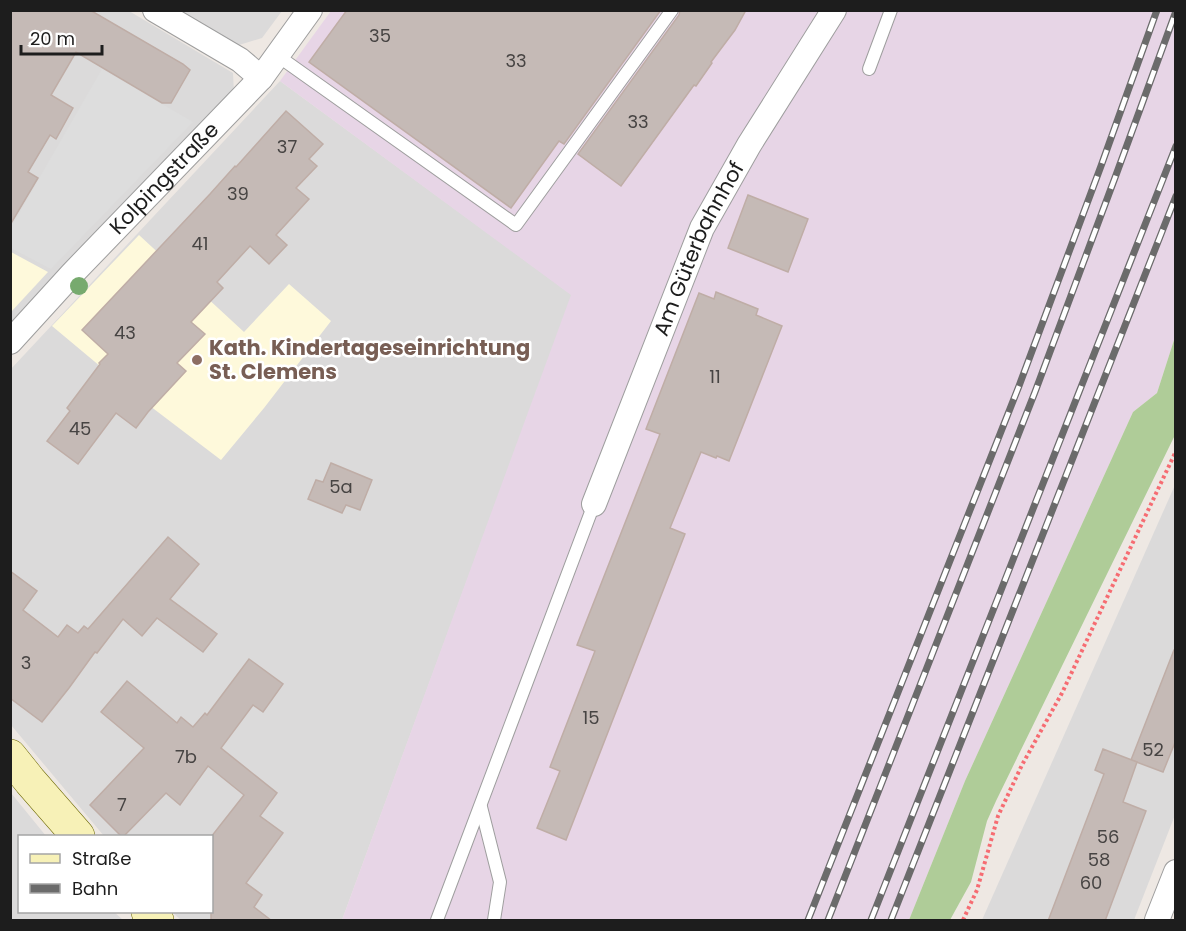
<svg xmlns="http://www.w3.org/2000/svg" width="1186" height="931" font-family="Poppins,sans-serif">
<rect width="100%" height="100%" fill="#eee8e3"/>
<g fill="#dbdada">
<path d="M11,11h118l104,62 1,21 -223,231z"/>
<path d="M180,11h102l-20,27 -23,7z"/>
<path d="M280,81l292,214 -230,625h-161l-9,-8h40v-76h-108l-93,-111 -1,-355z"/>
<path d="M1175,485v330l-41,105h-152z"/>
<path d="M11,793l35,43h-26v76h94l9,8h-112z"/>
</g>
<path fill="#e7d5e6" d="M331,11h844v326l-18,56 -24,19 -168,369 -56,139h-567l229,-625 -291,-214z"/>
<g fill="#fef9db">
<path d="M139,235l105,97 45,-48 42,37 -67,87 -43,52 -96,-73 -73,-61z"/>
<path d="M11,252l37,20 -37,40z"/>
</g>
<path fill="#afcc98" d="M1175,337v98l-179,366 -9,20 -16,61 -21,38h-41l56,-139 168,-369 24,-19z"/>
<path fill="#ddd" d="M102,69l91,53 -142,147 -40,-21v-21z"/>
<g fill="#c5bab6" stroke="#bfada6" stroke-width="1.5">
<path d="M10,10h80l93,54 7,6 -19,33h-9l-86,-51 -25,43 22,13 -17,31 -6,-4 -22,37 10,6 -28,47z"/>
<path d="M347,10h314l-97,134 -5,-3 -48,67 -202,-146z"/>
<path d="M680,10h66l-11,20 -24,32 1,1 -16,23 -2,-1 -73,101 -43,-32 101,-139z"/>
<path d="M286,111l37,33 -14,15 8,7 -21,22 13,11 -33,36 11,10 -18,19 -19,-18 -33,36 6,6 -32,34 14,12 -28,29 9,8 -38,41 -12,16 -20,-15 -38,51 -31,-23 23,-30 -3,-3 33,-44 -1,-1 9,-9 -26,-24 128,-136 25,-28 1,1z"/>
<path d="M748,195l60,24 -20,53 -60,-24z"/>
<path d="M716,292l42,17 -2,6 26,11 -53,135 -12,-5 -1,2 -15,-6 -31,76 15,6 -119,306 -29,-12 23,-57 -10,-4 45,-116 -18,-6 83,-211 -14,-5 53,-136 15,6z"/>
<path d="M331,463l41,17 -12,30 -14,-5 -4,8 -34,-14 8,-19 7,2z"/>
<path d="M168,537l31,27 -29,35 47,35 -14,18 -46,-34 -15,18 -19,-17 -26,34 -2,-1 -26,36 -27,34 -32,-24v-127l27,20 -14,19 35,27 9,-12 11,8 6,-7 4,3z"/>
<path d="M1174,650h2v90l-13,32 -32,-12z"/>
<path d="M249,659l34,25 -20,28 -10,-7 -32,43 56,45 -17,23 23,17 -37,50 16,12 -8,12 18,14h-61v-84l33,-42 -36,-29 -28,39 -14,-12 -43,44h-1l-32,-32 54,-57 -43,-36 26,-31 50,42 4,-6 12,10 12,-14 2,2z"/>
<path d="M1103,749l34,13 -14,40 23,9 -41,110h-57l56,-147 -9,-4z"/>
</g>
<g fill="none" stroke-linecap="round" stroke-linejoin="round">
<g stroke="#9e9e9e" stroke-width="14">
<g id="lane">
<path d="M278,56l238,169 156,-215"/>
<path d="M869,69l22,-59"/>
<path d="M481,807l19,75 -6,38"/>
<path d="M437,920l157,-416"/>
</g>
</g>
<g stroke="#9e9e9e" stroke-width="26">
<g id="street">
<path d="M155,10l85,50 21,18"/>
<path id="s1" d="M10,342l62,-68 189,-196 49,-68"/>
<path id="s2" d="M594,504l108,-276 47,-83 85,-135"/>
<path d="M1157,920l19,-48"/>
</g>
</g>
<g stroke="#706c07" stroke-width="34">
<g id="secondary">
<path d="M10,756l20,25 48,55"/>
<path d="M148,912l9,8"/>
</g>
</g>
<path stroke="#f66c72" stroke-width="4" stroke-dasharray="3 3" stroke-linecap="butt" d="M963,920l14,-30 21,-74 24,-51 40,-72 114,-242"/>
<use href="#lane" stroke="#fff" stroke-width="12"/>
<use href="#street" stroke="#fff" stroke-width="24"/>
<use href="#secondary" stroke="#f7f1b7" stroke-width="33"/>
<g stroke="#6b6b6b" stroke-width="7">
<g id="rail">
<path d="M808,920l211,-534 82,-220 56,-156"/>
<path d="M828,920l207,-528 81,-217 60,-164"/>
<path d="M871,920l305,-774"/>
<path d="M891,920l285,-724"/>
</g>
</g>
<use href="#rail" stroke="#fff" stroke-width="4.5" stroke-dasharray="14" stroke-linecap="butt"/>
</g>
<circle fill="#77aa6e" cx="79" cy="286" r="9"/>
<circle fill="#8d6e63" stroke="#fff" stroke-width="2" cx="197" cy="360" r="6"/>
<g text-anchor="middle" stroke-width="5" stroke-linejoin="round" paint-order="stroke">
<g font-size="18" fill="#474443">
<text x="380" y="42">35</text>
<text x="516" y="67">33</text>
<text x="638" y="128">33</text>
<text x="287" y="153">37</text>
<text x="238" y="200">39</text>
<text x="200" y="250">41</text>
<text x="125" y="339">43</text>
<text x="715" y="383">11</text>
<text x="80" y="435">45</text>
<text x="341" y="493">5a</text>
<text x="26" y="669">3</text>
<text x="591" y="724">15</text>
<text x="1153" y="756">52</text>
<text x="186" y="763">7b</text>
<text x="122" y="811">7</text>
<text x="1108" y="843">56</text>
<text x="1099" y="866">58</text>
<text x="1091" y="889">60</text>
</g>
<g font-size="21" fill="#1d1d1d" stroke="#fff">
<text dy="7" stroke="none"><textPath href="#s1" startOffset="225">Kolpingstraße</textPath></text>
<text dy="7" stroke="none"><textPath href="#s2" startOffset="276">Am Güterbahnhof</textPath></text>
</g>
<g font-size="21" font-weight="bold" fill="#785e54" stroke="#fff" text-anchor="start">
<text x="209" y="355">Kath. Kindertageseinrichtung<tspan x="209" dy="24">St. Clemens</tspan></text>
</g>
</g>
<rect width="1186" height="931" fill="none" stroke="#1d1d1d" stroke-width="24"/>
<rect x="18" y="835" width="195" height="78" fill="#ffffff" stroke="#a5a5a5" stroke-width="1.5"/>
<rect x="30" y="854" width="30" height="9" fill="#f7f1b7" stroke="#a5a5a5" stroke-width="1.5"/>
<text x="72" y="865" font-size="18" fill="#1d1d1d">Straße</text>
<rect x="30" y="884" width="30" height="9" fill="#6b6b6b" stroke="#a5a5a5" stroke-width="1.5"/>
<text x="72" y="895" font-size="18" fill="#1d1d1d">Bahn</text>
<path d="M21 45v9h81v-9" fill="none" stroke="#1d1d1d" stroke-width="3"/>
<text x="30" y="45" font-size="18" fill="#1d1d1d" stroke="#ffffff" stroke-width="4.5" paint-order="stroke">20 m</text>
</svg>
